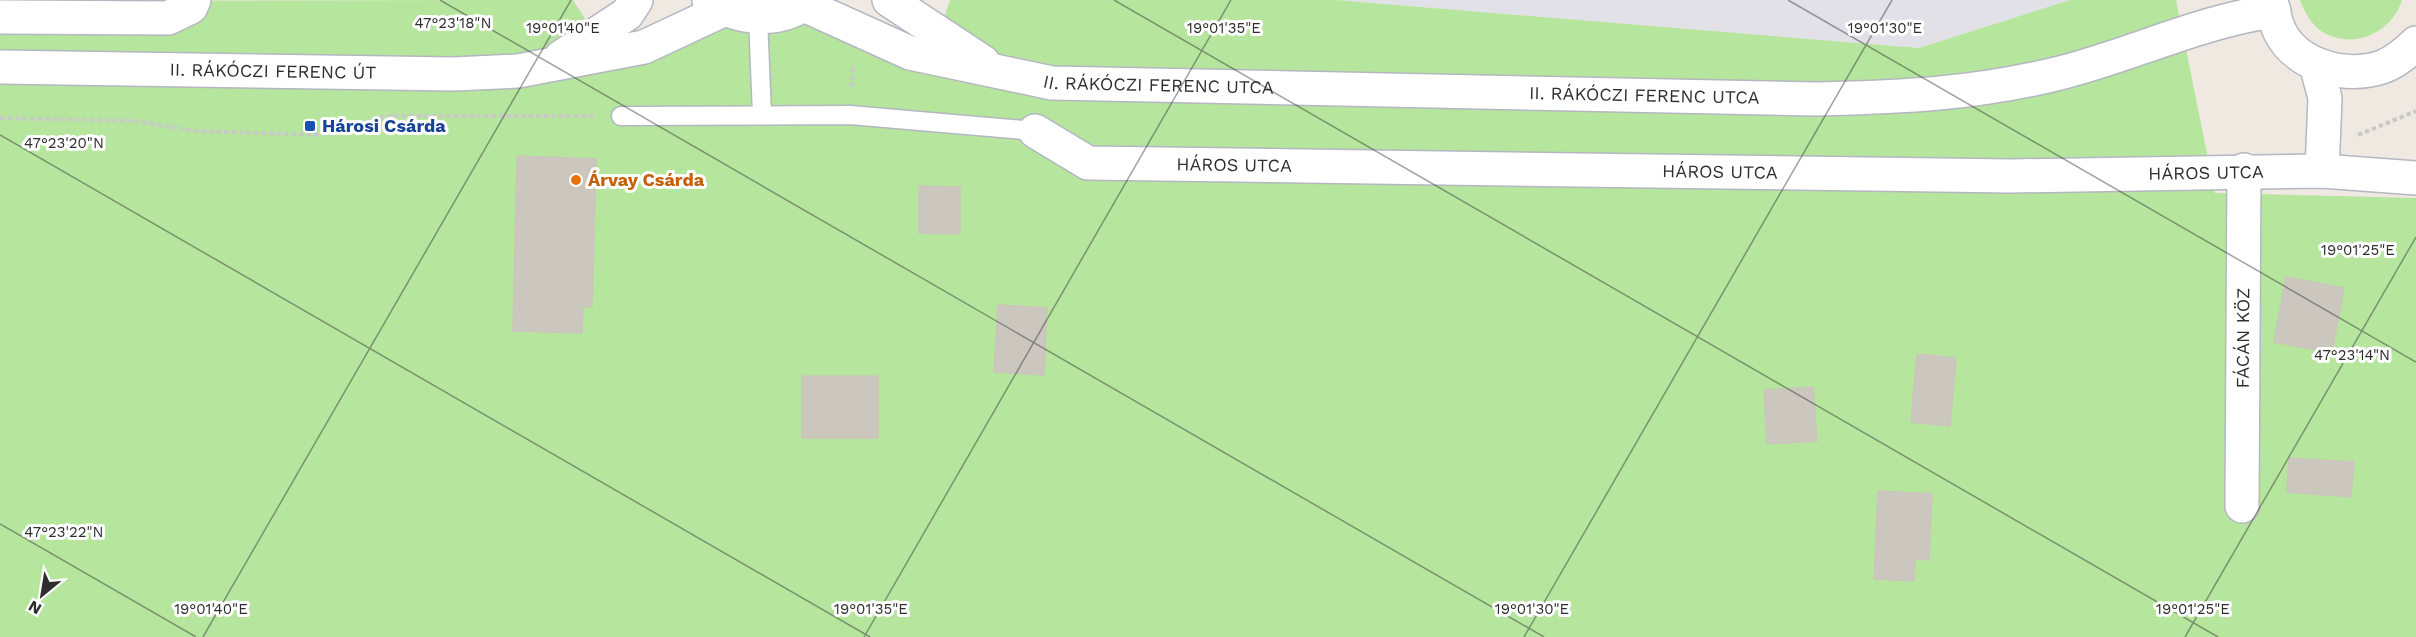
<svg xmlns="http://www.w3.org/2000/svg" width="2416" height="637" font-family="'Work Sans',sans-serif">
<rect width="100%" height="100%" fill="#efe9e1"/>
<path fill="#e3e1e8" d="M1336,0h734l-151,48z"/>
<g fill="#b6e59e">
<path d="M573,0l39,60 89,-39 116,2 108,52 25,-75h386l583,48 151,-48h106l39,193 201,5v439h-2416v-636z"/>
<path d="M2300,0h102c-10,33 -50,51 -81,31 -11,-8 -16,-19 -21,-31z"/>
</g>
<g fill="#cbc7bf" stroke="#cbc5ba" stroke-width="1.5">
<path d="M517,156l79,3 -4,148 -9,-1 -1,27 -69,-2z"/>
<path d="M919,186l41,1v47l-41,-1z"/>
<path d="M2286,277l58,11 -12,65 -58,-11z"/>
<path d="M998,305l49,3 -3,67 -50,-3z"/>
<path d="M1917,354l39,4 -6,68 -39,-4z"/>
<rect x="802" y="376" width="76" height="62"/>
<path d="M1813,387l4,54 -50,3 -3,-54z"/>
<path d="M2289,458l65,4 -3,35 -64,-5z"/>
<path d="M1878,491l54,3 -3,66 -14,-1 -1,22 -40,-2z"/>
</g>
<g fill="none" stroke-linecap="round" stroke-linejoin="round">
<g stroke="#b4b7c1" stroke-width="21">
<g id="lane">
<path d="M758,17l4,98"/>
<path d="M621,116l229,-1 185,16"/>
</g>
</g>
<g stroke="#b4b7c1" stroke-width="36">
<g id="street">
<path d="M0,17l168,1 23,-11 3,-7"/>
<path d="M2316,64l9,34 -3,73"/>
<path id="s1" d="M1035,131l53,32 922,13 312,-5 94,7"/>
<path id="s2" d="M2242,506l2,-336"/>
</g>
</g>
<g stroke="#b4b7c1" stroke-width="36">
<g id="secondary">
<path d="M709,0c30,20 71,24 101,0"/>
<path d="M889,0l94,62"/>
<path d="M2271,0c2,10 4,22 9,32 18,35 67,47 102,35 14,-5 24,-14 34,-24"/>
<path id="s3" d="M804,5l106,48 142,30 764,16c87,-2 159,-5 244,-26 72,-18 140,-52 214,-62"/>
<path d="M561,57l66,-43 9,-14"/>
<path id="s4" d="M0,67l454,7 64,-3 126,-24 79,-37"/>
</g>
</g>
<g stroke="#c9c9c9" stroke-width="4" stroke-dasharray="4.5 3" stroke-linecap="butt">
<path d="M852,87l1,-23"/>
<path d="M0,118l135,3 60,10 126,4 65,-19h210"/>
<path d="M2358,135l58,-24"/>
</g>
<use href="#lane" stroke="#fff" stroke-width="18"/>
<use href="#street" stroke="#fff" stroke-width="33"/>
<use href="#secondary" stroke="#fff" stroke-width="33"/>
</g>
<path fill="none" stroke="#2e2e2e" stroke-width="1.5" stroke-opacity="0.45" d="M440,0l1104,637M1114,0l1104,637M1788,0l628,362M0,135l870,502M0,524l196,113M203,637l368,-637M864,637l367,-637M1524,637l368,-637M2185,637l231,-400"/>
<rect fill="#1a4fb4" stroke="#fff" stroke-width="2" x="304" y="120" width="12" height="12" rx="3"/>
<circle fill="#e8710a" stroke="#fff" stroke-width="2" cx="576" cy="180" r="6"/>
<g text-anchor="middle" stroke-width="6" stroke-linejoin="round" paint-order="stroke">
<g font-size="18" fill="#2e2e2e" stroke="#fff">
<text dy="6" stroke="none"><textPath href="#s4" startOffset="273">II. RÁKÓCZI FERENC ÚT</textPath></text>
<text dy="6" stroke="none"><textPath href="#s3" startOffset="368">II. RÁKÓCZI FERENC UTCA</textPath></text>
<text dy="6" stroke="none"><textPath href="#s3" startOffset="854">II. RÁKÓCZI FERENC UTCA</textPath></text>
<text dy="6" stroke="none"><textPath href="#s1" startOffset="208">HÁROS UTCA</textPath></text>
<text dy="6" stroke="none"><textPath href="#s1" startOffset="694">HÁROS UTCA</textPath></text>
<text dy="6" stroke="none"><textPath href="#s1" startOffset="1180">HÁROS UTCA</textPath></text>
<text dy="6" stroke="none"><textPath href="#s2" startOffset="168">FÁCÁN KÖZ</textPath></text>
</g>
<g font-size="18" font-weight="bold" fill="#164399" stroke="#fff" text-anchor="start">
<text x="322" y="132">Hárosi Csárda</text>
</g>
<g font-size="18" font-weight="bold" fill="#c56008" stroke="#fff" text-anchor="start">
<text x="588" y="186">Árvay Csárda</text>
</g>
</g>
<g font-size="15" text-anchor="middle" fill="#2e2e2e" stroke="#fff" stroke-width="6" stroke-linejoin="round" paint-order="stroke">
<text x="453" y="28">47°23'18"N</text>
<text x="563" y="33">19°01'40"E</text>
<text x="1224" y="33">19°01'35"E</text>
<text x="1885" y="33">19°01'30"E</text>
<text x="64" y="148">47°23'20"N</text>
<text x="2358" y="255">19°01'25"E</text>
<text x="2352" y="360">47°23'14"N</text>
<text x="64" y="537">47°23'22"N</text>
<text x="211" y="614">19°01'40"E</text>
<text x="871" y="614">19°01'35"E</text>
<text x="1532" y="614">19°01'30"E</text>
<text x="2193" y="614">19°01'25"E</text>
</g>
<g transform="translate(42 595) rotate(210)" stroke="#ffffff" stroke-width="4.5" paint-order="stroke">
<path d="M0-4.5L10 22L0 15L-10 22Z" fill="#2e2e2e"/>
<text y="-9" font-size="16" font-weight="bold" text-anchor="middle" fill="#2e2e2e">N</text>
</g>
</svg>
